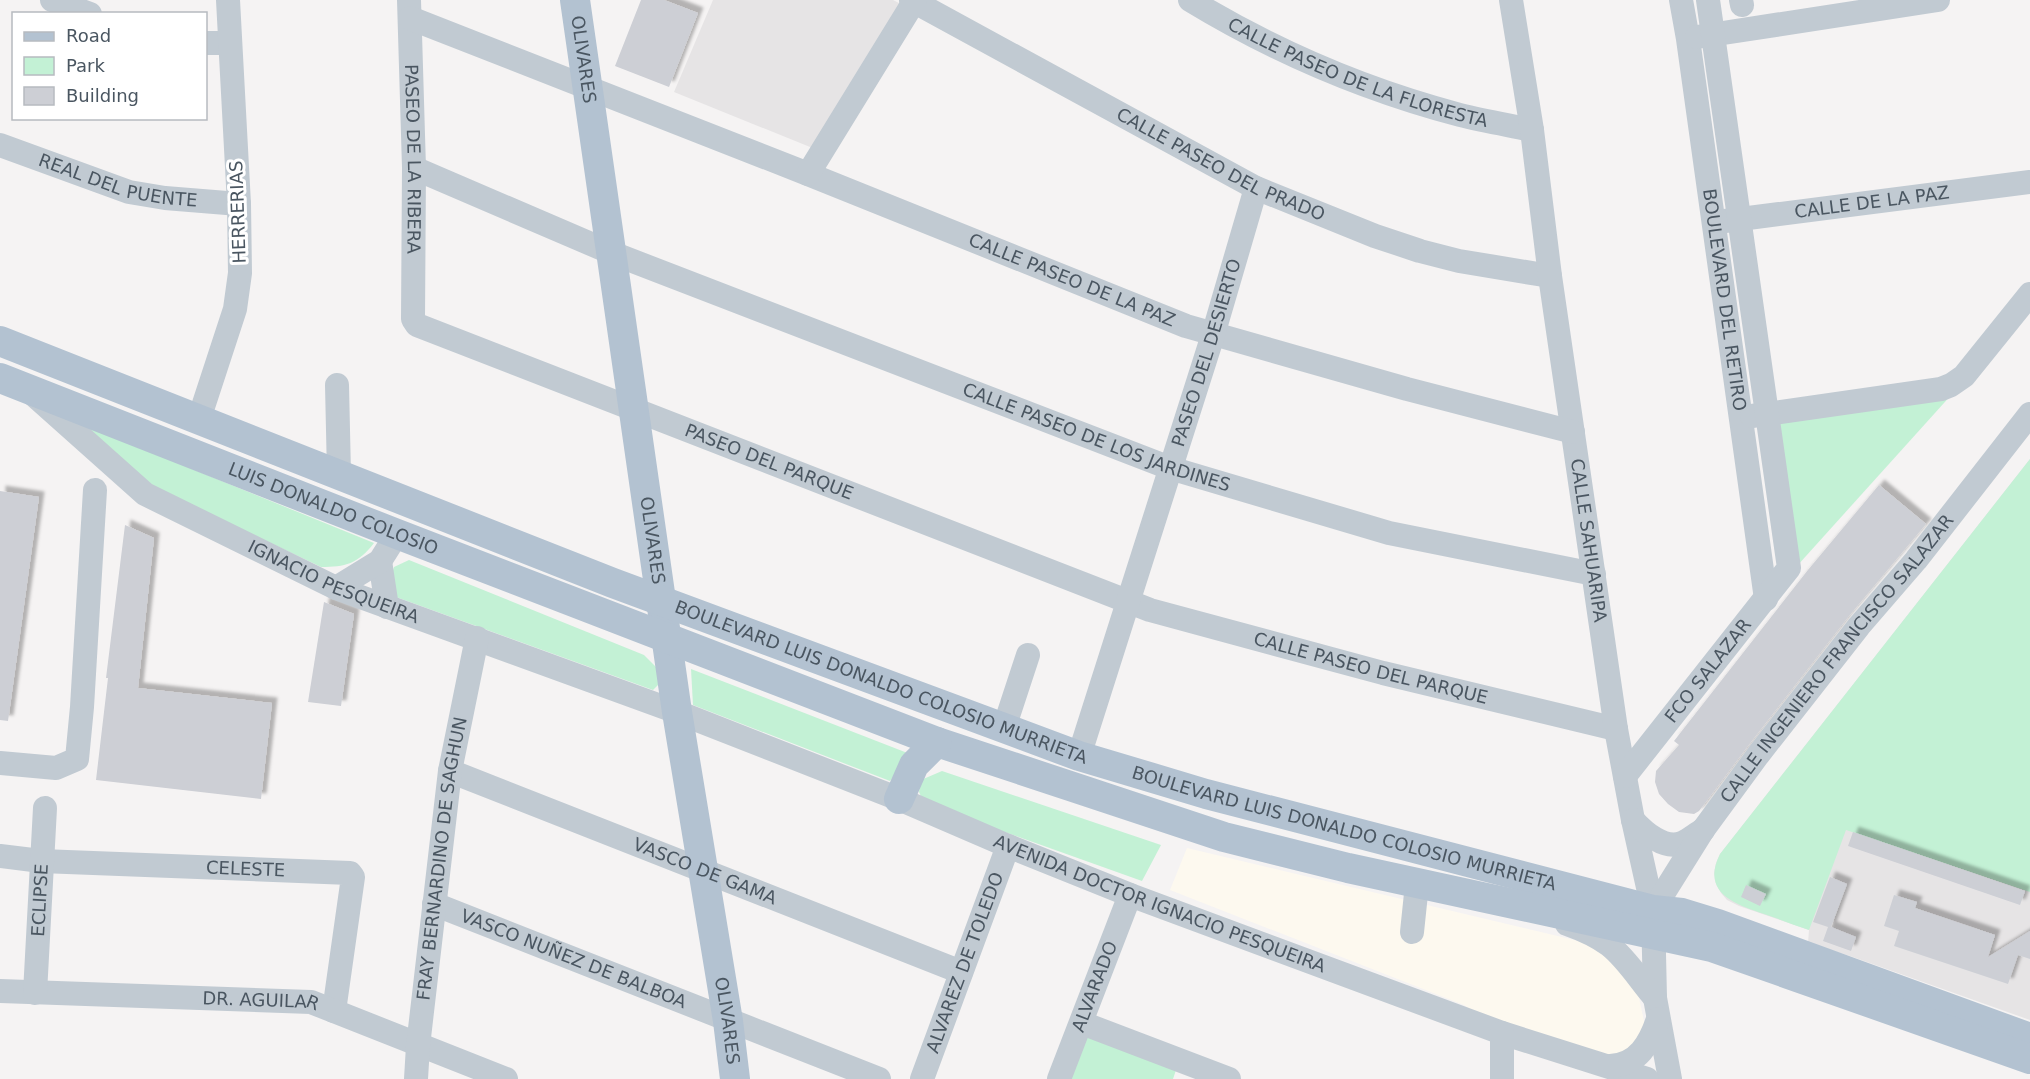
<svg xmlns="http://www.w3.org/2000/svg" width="2030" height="1079" font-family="'DejaVu Sans',sans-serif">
<defs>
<filter id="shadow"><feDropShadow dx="5.5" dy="-5.5" stdDeviation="1.5" flood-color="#0004"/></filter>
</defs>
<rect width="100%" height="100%" fill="#f5f3f3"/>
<path fill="#fdf9ef" d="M1187,848l400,95 39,30 13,25 5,23v12l-4,11 -29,14 -119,-34 -28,-19 -294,-115z"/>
<g fill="#e6e4e5">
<path d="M713,0h180l10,5 -88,144 -141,-57z"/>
<path d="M2030,459v561l-180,-64 -42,-13 1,-13 -70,-24 -12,-6 -6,-7 -5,-10 -2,-10 2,-10 4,-9z"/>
</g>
<g fill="#c3f1d5">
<path d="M1953,393l-156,173 -21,-151z"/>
<path d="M84,425l290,118c-16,21 -29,24 -53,24l-174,-83z"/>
<path d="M2030,459v433l-184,-62 -37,100c-15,-5 -30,-11 -45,-16 -31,-10 -63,-22 -44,-60z"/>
<path d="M409,560l235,95 12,12 3,17 -6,6 -257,-93 -7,-15 5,-15z"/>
<path d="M691,669l219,85 -20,27 -197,-76z"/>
<path d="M942,771l219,74 -19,36 -218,-78 -5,-11 2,-12z"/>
<path d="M1088,1035l88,35 -3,9h-103z"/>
</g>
<g fill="#cdcfd5" filter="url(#shadow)">
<path d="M641,0h23l34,13 -29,74 -54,-21z"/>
<path d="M1879,485l47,39 -78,93 -101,130 -48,64 -5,3 -15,-2 -11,-8 -9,-10 -4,-12 1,-11 23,-26 -5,-4 134,-171z"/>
<path d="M0,491l39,6 -31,224 -8,-1z"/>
<path d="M125,525l29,13 -16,150 134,15 -11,96 -165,-19 12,-102h-2z"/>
<path d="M324,602l30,12 -13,92 -33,-4z"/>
<path d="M1853,832l172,59 -5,14 -172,-59z"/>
<path d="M1830,877l17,7 -16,43 25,10 -5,14 -28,-10 5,-14 -15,-5z"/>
<path d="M1746,885l20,9 -6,12 -19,-9z"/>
<path d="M1894,895l23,7 -2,6 80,27 -7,22 42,-26v28l-12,-4 -10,29 -114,-38 5,-15 -15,-5z"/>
</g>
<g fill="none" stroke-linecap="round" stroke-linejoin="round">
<g stroke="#c1cad2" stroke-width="24">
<path d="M52,0l38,14"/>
<path id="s1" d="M409,0l5,168 -1,151 4,6 733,285 233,63 233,56"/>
<path id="s2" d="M911,0l345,188 119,48 45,15 39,10 91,15"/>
<path id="s3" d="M1190,0c84,51 175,90 270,115 24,6 48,10 72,15"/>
<path id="s4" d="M1511,0l21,130 18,146 66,453 17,91 20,90 2,88 15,81"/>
<path id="s5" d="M1681,0l7,39 78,560"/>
<path d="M1741,0l1,5"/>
<path id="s6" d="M410,18l398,156 378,152 221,63 166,43"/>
<path d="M1697,37l241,-37"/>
<path d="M206,43h23"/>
<path id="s7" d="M0,145l129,47 36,6 74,6"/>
<path id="s8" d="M414,168l198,85 558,215 219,65 205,41"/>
<path d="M808,174l107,-174"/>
<path id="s9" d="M1725,221l305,-39"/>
<path d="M337,385l2,90"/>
<path id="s10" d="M34,395l111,99 191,94 341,124 222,87 109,47 122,49 372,138 145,46"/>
<path d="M1752,416l189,-27 10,-4 13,-9 66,-82"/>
<path d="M199,419l36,-110 5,-36 -1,-69 -11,-204"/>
<path d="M380,561l7,46"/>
<path d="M336,588l44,-27 17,-27"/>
<path d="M1004,728l24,-73"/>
<path id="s11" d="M1079,756l134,-421 43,-147"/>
<path d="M0,763l56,5 21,-9 5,-52 13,-217"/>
<path id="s12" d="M450,771l511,201"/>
<path id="s13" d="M1625,776l164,-208 -81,-568"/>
<path d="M1633,820c11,12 31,30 49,23 7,-3 14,-9 21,-13"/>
<path id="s14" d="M0,856l41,5 309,12 3,4 -19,134"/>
<path id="s15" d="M434,904l445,175"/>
<path id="s16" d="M1653,910l50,-80 55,-75 101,-129 57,-66 114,-146"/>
<path d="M1567,924c14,5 30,12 42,21 18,14 31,36 46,53"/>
<path d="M1412,932l5,-48"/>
<path id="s17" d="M0,991l311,11 195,77"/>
<path id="s18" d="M35,993l10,-185"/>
<path d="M1082,1023l147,56"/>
<path d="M1610,1066c28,-1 40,-23 48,-47"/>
<path id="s19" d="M416,1079l2,-33 32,-275 27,-133"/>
<path id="s20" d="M922,1079l86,-233"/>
<path id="s21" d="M1059,1079l71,-184"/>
<path d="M1502,1079v-46"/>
</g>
<g stroke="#b3c2d1" stroke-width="30">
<path id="s22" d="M575,0l102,712 51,309 7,58"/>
<path id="s23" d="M0,341l613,242 466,173 127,38 447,116 29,3 36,11 312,114"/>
<path id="s24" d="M0,378l397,156 540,208 133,44 154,51 124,31 364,79 318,112"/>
<path d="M899,799l15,-34 23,-23"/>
</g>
</g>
<g text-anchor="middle" stroke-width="6" stroke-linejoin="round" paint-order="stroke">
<g font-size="18" fill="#4a5661" stroke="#fff">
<text dy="6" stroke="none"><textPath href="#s22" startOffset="60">OLIVARES</textPath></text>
<text dy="6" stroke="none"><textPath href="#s3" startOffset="184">CALLE PASEO DE LA FLORESTA</textPath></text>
<text dy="6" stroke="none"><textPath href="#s1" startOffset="159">PASEO DE LA RIBERA</textPath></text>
<text dy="6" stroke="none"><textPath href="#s2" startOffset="351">CALLE PASEO DEL PRADO</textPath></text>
<text dy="6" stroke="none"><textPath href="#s7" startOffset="124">REAL DEL PUENTE</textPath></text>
<text dy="6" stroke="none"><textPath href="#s9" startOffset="148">CALLE DE LA PAZ</textPath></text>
<text transform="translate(238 212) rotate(-92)" y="6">HERRERIAS</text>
<text dy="6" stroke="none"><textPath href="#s6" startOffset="712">CALLE PASEO DE LA PAZ</textPath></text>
<text dy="6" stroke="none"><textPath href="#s5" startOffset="303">BOULEVARD DEL RETIRO</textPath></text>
<text dy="6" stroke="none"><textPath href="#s11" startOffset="423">PASEO DEL DESIERTO</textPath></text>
<text dy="6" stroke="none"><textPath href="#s8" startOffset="734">CALLE PASEO DE LOS JARDINES</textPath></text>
<text dy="6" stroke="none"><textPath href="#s1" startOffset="704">PASEO DEL PARQUE</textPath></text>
<text dy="6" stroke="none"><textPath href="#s24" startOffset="358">LUIS DONALDO COLOSIO</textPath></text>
<text dy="6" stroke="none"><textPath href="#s22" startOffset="546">OLIVARES</textPath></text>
<text dy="6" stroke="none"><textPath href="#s4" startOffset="546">CALLE SAHUARIPA</textPath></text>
<text dy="6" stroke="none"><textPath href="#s10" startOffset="357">IGNACIO PESQUEIRA</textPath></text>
<text dy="6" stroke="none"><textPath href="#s16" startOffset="312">CALLE INGENIERO FRANCISCO SALAZAR</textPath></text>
<text dy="6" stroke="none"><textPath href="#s1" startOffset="1341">CALLE PASEO DEL PARQUE</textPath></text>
<text dy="6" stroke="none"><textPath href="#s13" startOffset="134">FCO SALAZAR</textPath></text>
<text dy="6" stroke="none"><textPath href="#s23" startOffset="945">BOULEVARD LUIS DONALDO COLOSIO MURRIETA</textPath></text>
<text dy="6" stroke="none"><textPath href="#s23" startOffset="1431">BOULEVARD LUIS DONALDO COLOSIO MURRIETA</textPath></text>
<text dy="6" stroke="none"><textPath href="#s19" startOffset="222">FRAY BERNARDINO DE SAGHUN</textPath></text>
<text dy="6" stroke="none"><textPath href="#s14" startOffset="246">CELESTE</textPath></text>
<text dy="6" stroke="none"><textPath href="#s12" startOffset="274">VASCO DE GAMA</textPath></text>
<text dy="6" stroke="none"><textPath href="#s18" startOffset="93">ECLIPSE</textPath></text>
<text dy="6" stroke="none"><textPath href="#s10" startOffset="1244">AVENIDA DOCTOR IGNACIO PESQUEIRA</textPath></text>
<text dy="6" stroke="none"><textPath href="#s15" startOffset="150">VASCO NUÑEZ DE BALBOA</textPath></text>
<text dy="6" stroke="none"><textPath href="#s20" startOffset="124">ALVAREZ DE TOLEDO</textPath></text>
<text dy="6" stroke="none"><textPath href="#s21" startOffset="99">ALVARADO</textPath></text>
<text dy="6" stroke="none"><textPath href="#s17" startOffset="261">DR. AGUILAR</textPath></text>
<text dy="6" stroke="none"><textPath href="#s22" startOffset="1032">OLIVARES</textPath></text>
</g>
</g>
<rect x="12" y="12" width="195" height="108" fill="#ffffff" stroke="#b7bbc0" stroke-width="1.5"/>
<rect x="24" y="32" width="30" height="9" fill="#b3c2d1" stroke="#b7bbc0" stroke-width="1.5"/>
<text x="66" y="42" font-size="18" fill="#4a5661">Road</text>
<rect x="24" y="57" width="30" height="18" fill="#c3f1d5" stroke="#b7bbc0" stroke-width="1.5"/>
<text x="66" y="72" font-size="18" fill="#4a5661">Park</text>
<rect x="24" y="87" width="30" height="18" fill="#cdcfd5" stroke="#b7bbc0" stroke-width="1.5"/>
<text x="66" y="102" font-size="18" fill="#4a5661">Building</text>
</svg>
